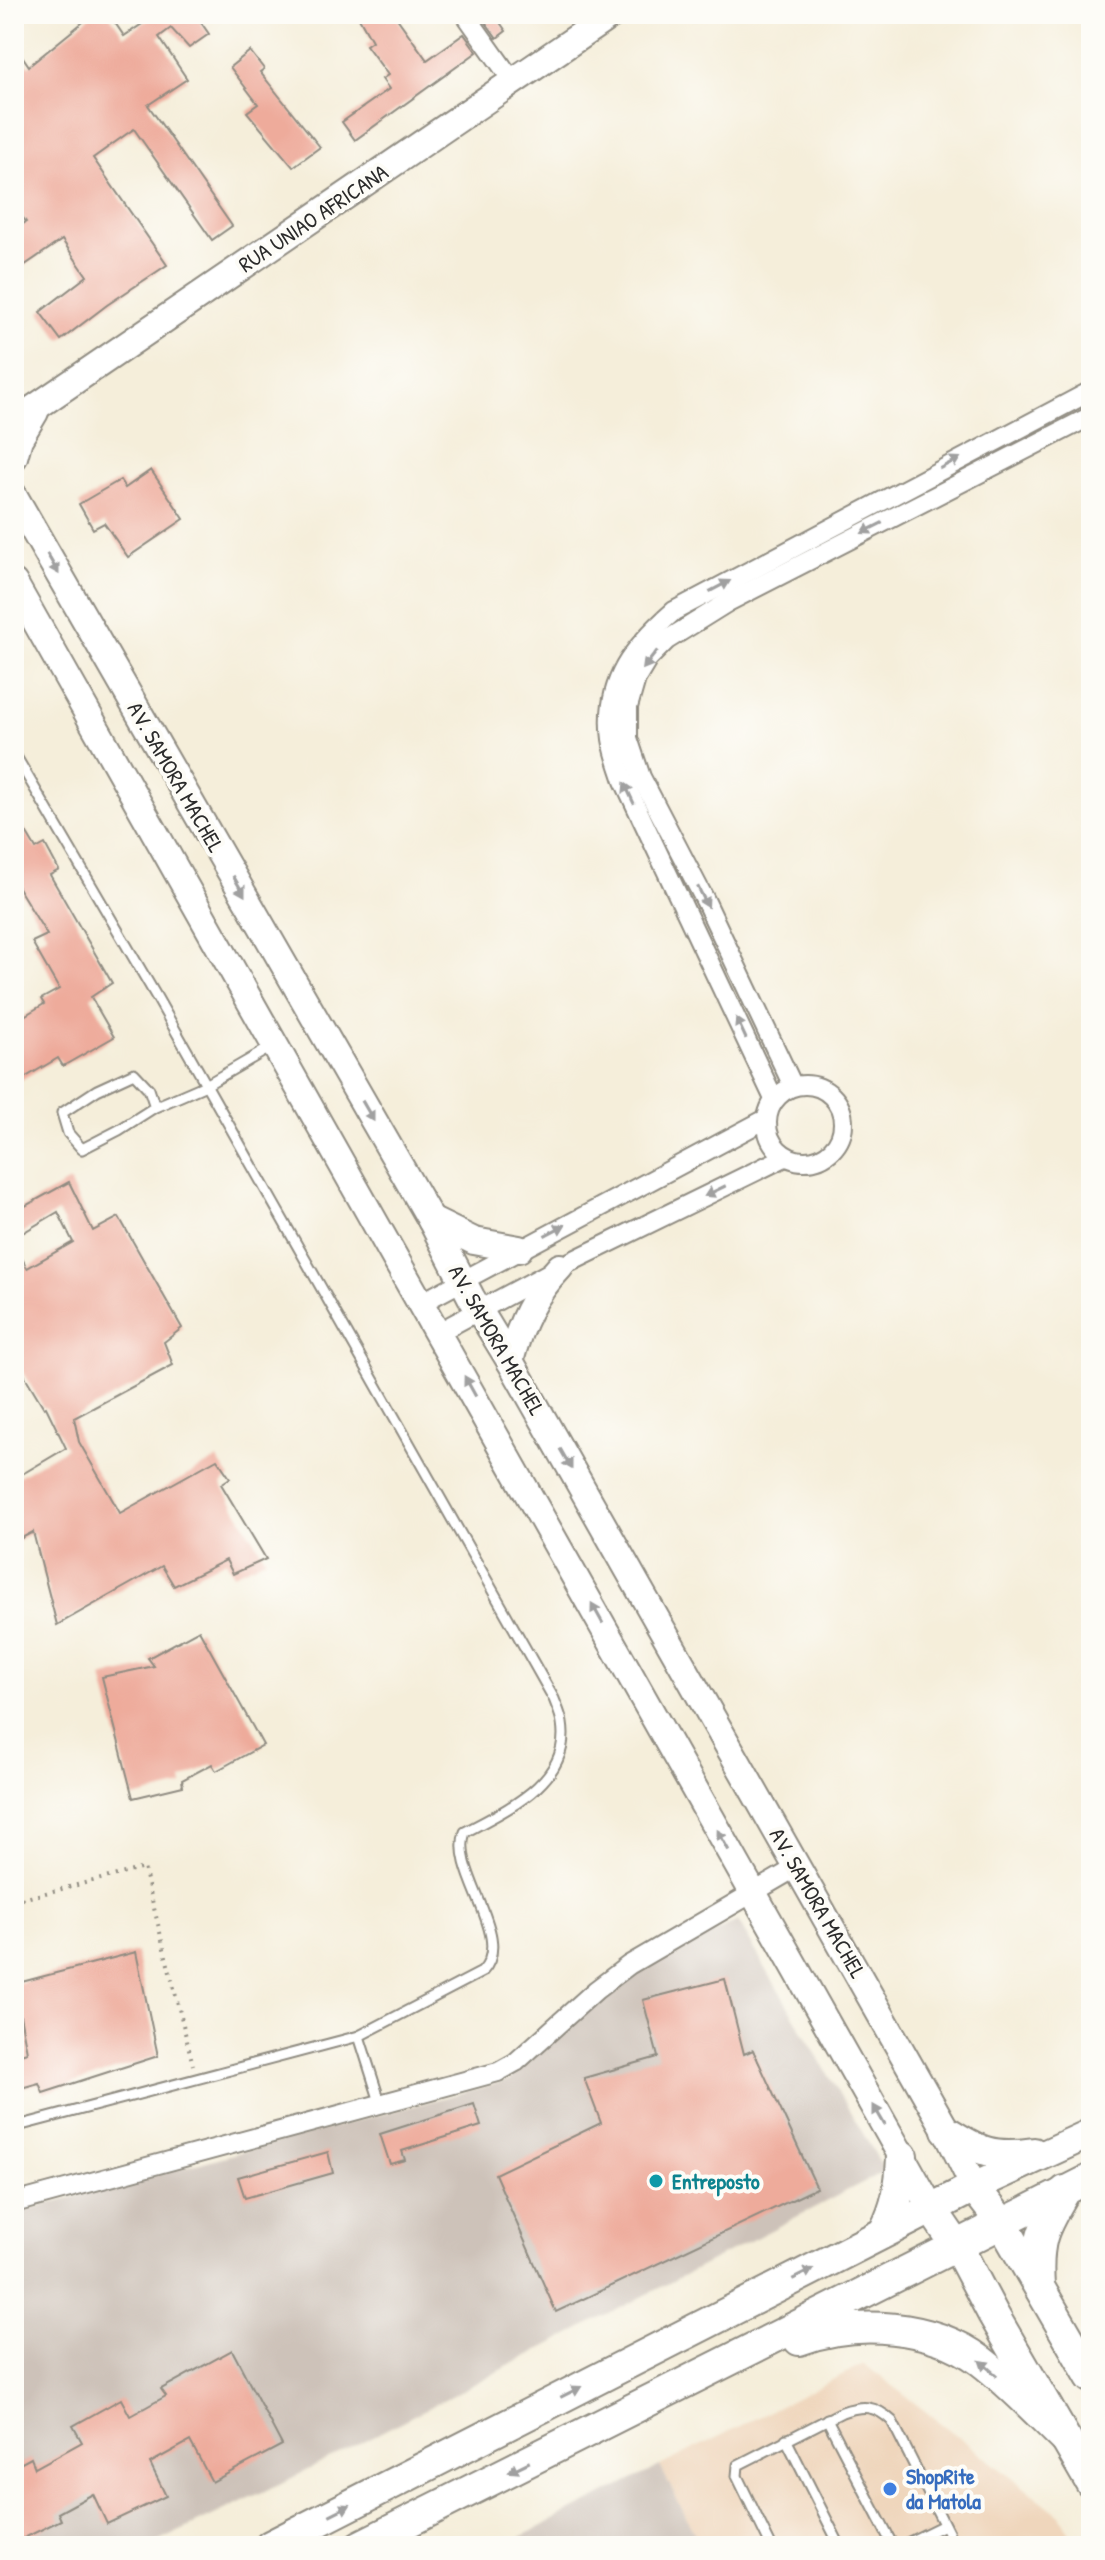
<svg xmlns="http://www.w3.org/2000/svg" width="1105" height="2560" font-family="'Patrick Hand',sans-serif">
<rect width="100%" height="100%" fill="#fdfcf7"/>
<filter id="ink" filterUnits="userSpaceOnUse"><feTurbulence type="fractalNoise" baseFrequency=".0125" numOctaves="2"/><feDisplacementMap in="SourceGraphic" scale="16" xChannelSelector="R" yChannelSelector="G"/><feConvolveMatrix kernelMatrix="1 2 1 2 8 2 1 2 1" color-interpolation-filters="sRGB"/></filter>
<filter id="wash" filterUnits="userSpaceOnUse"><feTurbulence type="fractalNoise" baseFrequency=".006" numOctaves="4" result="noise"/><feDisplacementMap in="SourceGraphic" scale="32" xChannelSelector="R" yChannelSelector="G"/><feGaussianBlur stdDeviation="1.8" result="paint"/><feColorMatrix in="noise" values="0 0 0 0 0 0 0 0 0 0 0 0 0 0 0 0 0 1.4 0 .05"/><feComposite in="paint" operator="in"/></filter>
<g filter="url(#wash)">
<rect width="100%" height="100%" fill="#f5eeda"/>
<path fill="#efd6bc" d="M864,2364l196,151 17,31h-376l-41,-80z"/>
<g fill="#cdc2b9">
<path d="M738,1921l147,250 -585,303 -151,72h-135v-333l495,-133 104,-97z"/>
<path d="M660,2466l41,80h-198z"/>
</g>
<g id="blocks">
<g fill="#eeab9b">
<path d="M93,14h16l15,22 33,-22h38l14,20 -20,14 -18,-20 -12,9 28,42 -39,26 84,121 -20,14 -78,-111 -6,4 -35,25 74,107 -60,40 -46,35 -21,-28 47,-36 -25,-36 -40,27 -8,-12v-25l12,-8 -12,-17v-161l15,22z"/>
<path d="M357,14h37l33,46 37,-26 13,18 -122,88 -13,-18 47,-33 -7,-10 6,-4 -22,-30 6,-4z"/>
<path d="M494,14l12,17 -9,7 -13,-18z"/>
<path d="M250,51l14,18 -4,3 60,75 -27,20 -46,-55 11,-8 -28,-37z"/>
<path d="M151,470l33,49 -56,38 -24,-34 -11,6 -14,-25 41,-24 5,8z"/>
<path d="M14,812l22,37 9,-5 14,26 -9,5 62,108 -21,14 23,40 -51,29 -5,-8 -44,26v-62l30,-18 -3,-5 18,-10 -27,-47 15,-7 -33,-54z"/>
<path d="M69,1182l24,49 26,-14 63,111 -18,14 9,23 -99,53 5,24 41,71 97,-54 13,19 -9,6 45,75 -33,15 -7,-14 -52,26 -12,-20 -105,59 -24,-93 -19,10v-63l52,-31 -20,-41 -2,1 -30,-50v-115l13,25 46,-26 -15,-30 -44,26v-26z"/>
<path d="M199,1630l64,115 -47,26 -4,-7 -30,16 1,6 -50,12 -31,-121 52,-11 -6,-8z"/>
<path d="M136,1952l22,104 -115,37 -4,-10 -25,7v-34l13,-4 -13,-68z"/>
<path d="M725,1979l19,75 9,-4 64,138 -261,124 -61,-138 106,-51 -17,-45 74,-21 -15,-57z"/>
<path d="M474,2104l7,22 -79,25 3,9 -15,4 -10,-30z"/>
<path d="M328,2152l5,21 -88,25 -7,-21z"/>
<path d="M232,2350l50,95 -70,37 -22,-41 -40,22 16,33 -59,28 -14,-30 -35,19 3,7 -47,23v-76l17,-9 4,10 47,-26 -9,-16 48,-27 9,17 36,-20 -5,-7z"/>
</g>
</g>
</g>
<g filter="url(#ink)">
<use href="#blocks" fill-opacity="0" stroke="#908c82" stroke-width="2"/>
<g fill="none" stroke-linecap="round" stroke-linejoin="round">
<g stroke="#908c82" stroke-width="13">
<g id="service">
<path d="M14,753l142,243 398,703c3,8 7,16 8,24 10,58 -56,87 -97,109 -15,41 51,105 17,140l-123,64 -345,91"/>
<path d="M155,1107l-6,-18 -15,-16 -37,17 -35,23 6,20 14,16 37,-19 36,-23 51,-22 67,-39"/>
<path d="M359,2036l22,69"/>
<path d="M827,2419l66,127"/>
<path d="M786,2439l54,107"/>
<path d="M771,2546l-34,-70 1,-11 104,-53c21,-7 33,-7 50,9l63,125"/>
<path d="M901,2546l43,-21"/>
</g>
</g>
<g stroke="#908c82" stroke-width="22">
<g id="minor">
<path d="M465,14l49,69"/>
<circle cx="805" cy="1123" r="38"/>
<path d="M793,1086l-88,-186 -64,-123 -13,-39v-31l8,-28 12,-20 19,-19 61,-38 363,-186"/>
<path d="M774,1099l-150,-318c-4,-13 -10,-28 -12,-42 -8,-57 22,-93 62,-128l417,-220"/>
<path d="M421,1303l345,-184"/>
<path d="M439,1332l121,-65 225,-110"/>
<path d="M14,2203l484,-131 18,-10 80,-72 33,-25 168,-98"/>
</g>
</g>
<g stroke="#908c82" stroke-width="30">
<g id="secondary">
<path d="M14,422l598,-408"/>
<path d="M14,457l5,-18 16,-27"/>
<path d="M14,496l417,724 40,77 39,64 436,769 28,57"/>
<path d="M14,583l917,1625"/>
<path d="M431,1220l43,21 45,8"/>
<path d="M510,1361c10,-37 23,-66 50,-94"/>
</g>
</g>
<g stroke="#908c82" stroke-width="32">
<g id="primary">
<path d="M946,2130c34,22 47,28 88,22"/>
<path d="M974,2187l117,-54"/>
<path d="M1002,2223l89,-45"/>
</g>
</g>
<g stroke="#908c82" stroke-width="34">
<g id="trunk">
<path d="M931,2208l26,38 36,68 98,169"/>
<path d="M884,2232c13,-25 17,-48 18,-76"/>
<path d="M1039,2286c-3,-45 3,-57 26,-95"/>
<path d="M799,2340c56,-21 133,-16 182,21 30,23 57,52 85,79"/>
<path d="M270,2546l704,-359 28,36 89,154"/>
<path d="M360,2546l642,-323"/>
</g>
</g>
<path stroke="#908c82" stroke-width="4" stroke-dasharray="2 6" stroke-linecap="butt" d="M14,1901l130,-33 49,197"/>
<use href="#service" stroke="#fff" stroke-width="9"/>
<use href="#minor" stroke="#fff" stroke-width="18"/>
<use href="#secondary" stroke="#fff" stroke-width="26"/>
<use href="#primary" stroke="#fff" stroke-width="28"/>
<use href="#trunk" stroke="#fff" stroke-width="30"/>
</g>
<defs><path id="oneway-solid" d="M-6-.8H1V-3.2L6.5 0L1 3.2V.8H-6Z" transform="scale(2)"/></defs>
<g fill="#a0a0a0">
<use href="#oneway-solid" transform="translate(950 463) rotate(-28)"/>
<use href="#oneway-solid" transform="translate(872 528) rotate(153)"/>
<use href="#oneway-solid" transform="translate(53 564) rotate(60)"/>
<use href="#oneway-solid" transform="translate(720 586) rotate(-28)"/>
<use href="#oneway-solid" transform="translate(650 660) rotate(128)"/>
<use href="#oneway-solid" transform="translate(629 793) rotate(-115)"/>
<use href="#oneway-solid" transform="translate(239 886) rotate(60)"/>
<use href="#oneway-solid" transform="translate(703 897) rotate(63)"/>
<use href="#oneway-solid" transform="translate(741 1028) rotate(-115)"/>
<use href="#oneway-solid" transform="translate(368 1111) rotate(60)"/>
<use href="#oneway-solid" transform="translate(715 1191) rotate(154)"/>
<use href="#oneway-solid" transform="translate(555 1230) rotate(-28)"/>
<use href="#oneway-solid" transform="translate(470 1386) rotate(-119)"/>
<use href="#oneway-solid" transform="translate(566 1459) rotate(60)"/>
<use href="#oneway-solid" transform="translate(597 1613) rotate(-119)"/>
<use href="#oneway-solid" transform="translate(723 1840) rotate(-119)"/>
<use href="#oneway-solid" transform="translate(879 2115) rotate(-120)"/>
<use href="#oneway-solid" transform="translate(803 2274) rotate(-27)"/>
<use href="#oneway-solid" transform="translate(988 2368) rotate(-139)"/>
<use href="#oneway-solid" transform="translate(571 2392) rotate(-27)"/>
<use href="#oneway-solid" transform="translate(519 2467) rotate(154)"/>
<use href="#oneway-solid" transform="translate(340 2510) rotate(-27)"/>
</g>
</g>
<circle fill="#0f9aa8" stroke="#fdfcf7" stroke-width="3" cx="656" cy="2181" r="8"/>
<circle fill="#3f7fe0" stroke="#fdfcf7" stroke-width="3" cx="890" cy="2489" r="8"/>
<g text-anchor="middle" stroke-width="8" stroke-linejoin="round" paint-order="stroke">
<g font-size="22" fill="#2b2b2b" stroke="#fdfcf7">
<text transform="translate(313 218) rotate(-34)" y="8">RUA UNIAO AFRICANA</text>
<text transform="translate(176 777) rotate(60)" y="8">AV. SAMORA MACHEL</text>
<text transform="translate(497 1340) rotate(60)" y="8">AV. SAMORA MACHEL</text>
<text transform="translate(818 1903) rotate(60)" y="8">AV. SAMORA MACHEL</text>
</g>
<g font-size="22" font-weight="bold" fill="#0d838f" stroke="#fdfcf7" text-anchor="start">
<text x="672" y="2189">Entreposto</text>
</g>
<g font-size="22" font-weight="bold" fill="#366cbe" stroke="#fdfcf7" text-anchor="start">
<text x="906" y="2484">ShopRite<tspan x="906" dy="25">da Matola</tspan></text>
</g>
</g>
<rect width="1105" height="2560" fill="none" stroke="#fdfcf7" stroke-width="48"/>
</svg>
